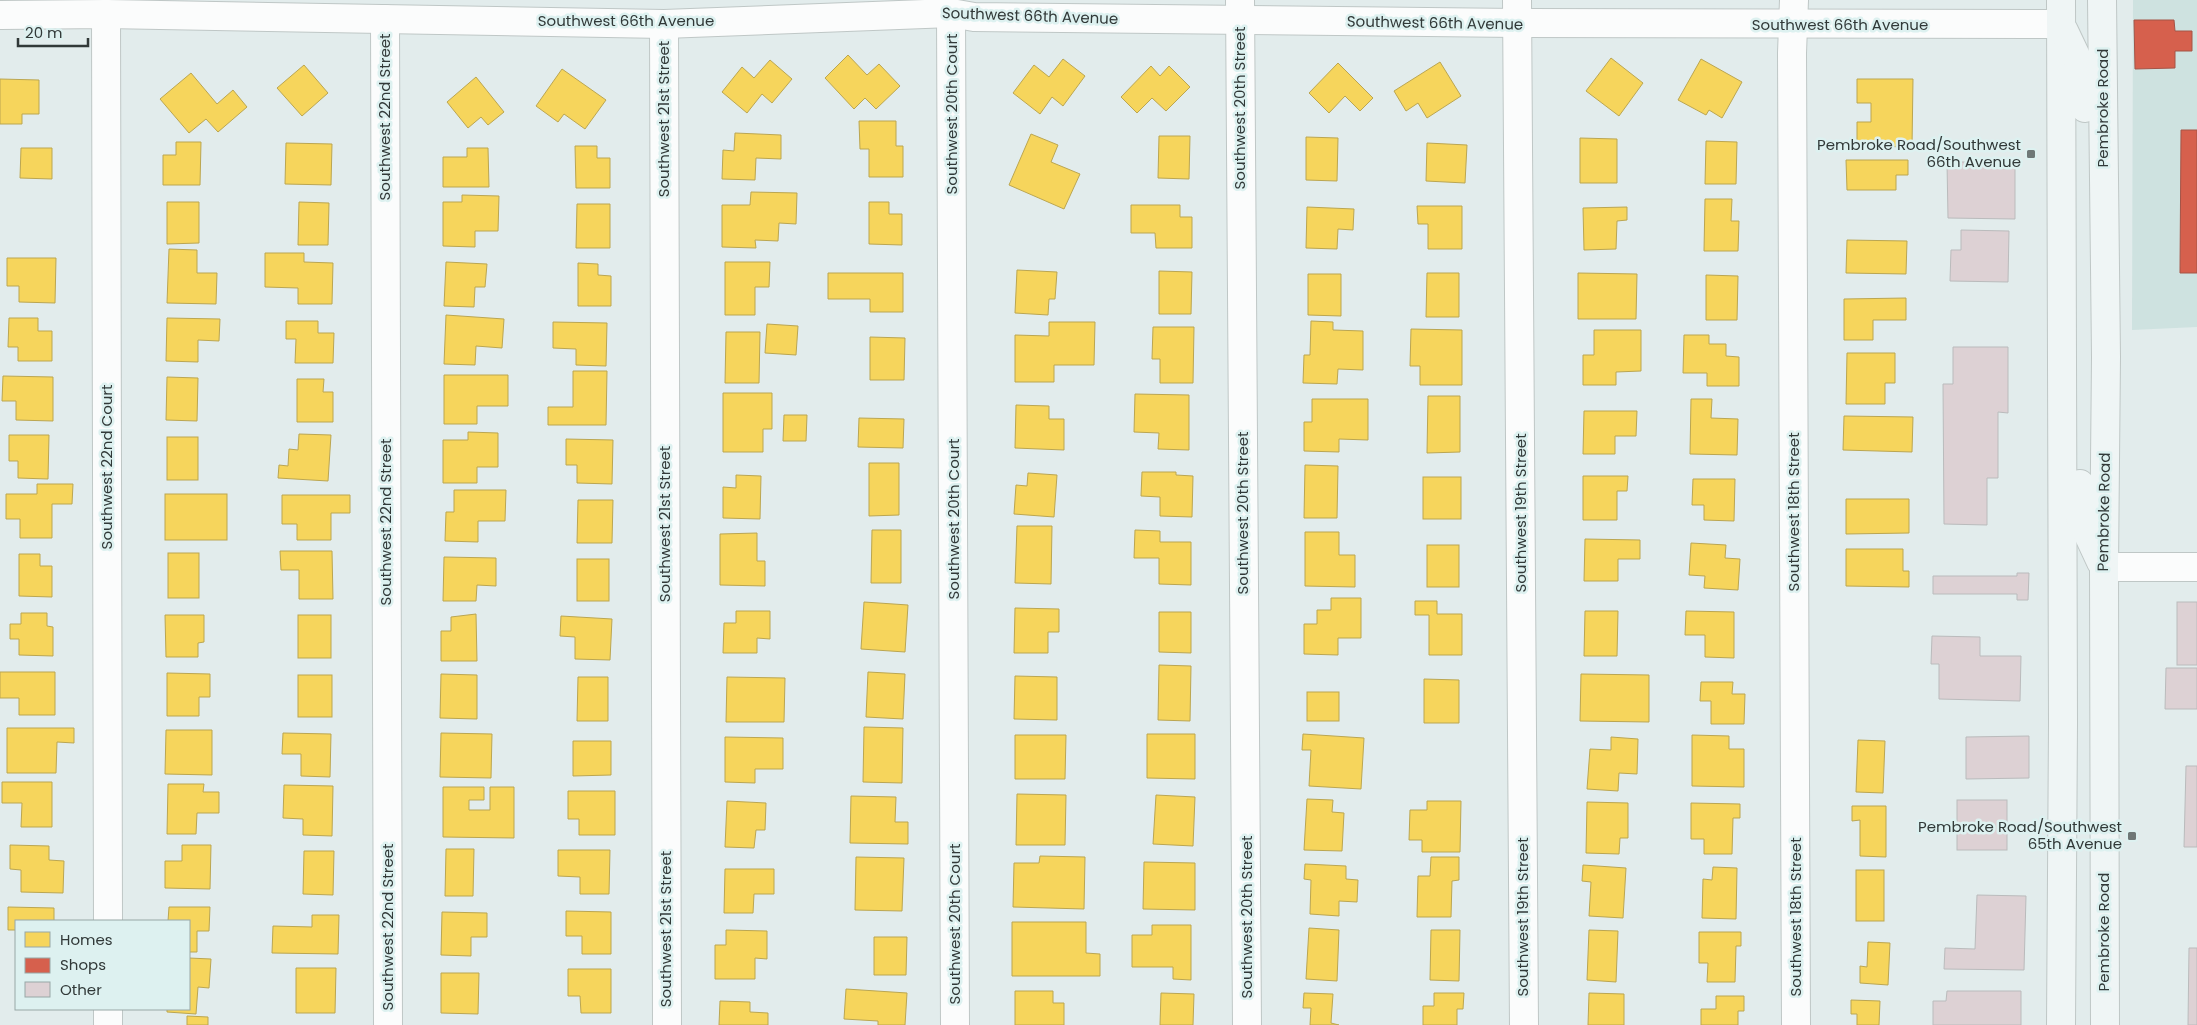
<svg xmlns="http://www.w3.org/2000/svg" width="2197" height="1025" font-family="Poppins,sans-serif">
<rect width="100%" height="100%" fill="#e2ecec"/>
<path fill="#cee2e0" d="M2133,0h64v327l-65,3z"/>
<g fill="#f6d55c" stroke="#bba651">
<path d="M848,55l19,20 12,-11 21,22 -24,23 -11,-11 -11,11 -29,-31z"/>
<path d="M1611,58l32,25 -24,33 -33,-25z"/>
<path d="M1063,59l22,17 -22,30 -11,-9 -12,17 -27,-21 21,-28 15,12z"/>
<path d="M1701,59l41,23 -20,36 -13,-8 -3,5 -28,-15z"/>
<path d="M770,60l22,19 -20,24 -10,-9 -15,19 -25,-21 20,-25 12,11z"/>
<path d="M1440,62l21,34 -34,22 -9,-15 -12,8 -12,-20z"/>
<path d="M1338,63l35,35 -13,13 -15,-15 -16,17 -20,-20z"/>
<path d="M304,65l24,28 -26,23 -25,-28z"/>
<path d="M1151,66l9,10 9,-10 21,21 -24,24 -14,-13 -15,15 -16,-16z"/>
<path d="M562,69l44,31 -21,29 -21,-15 -6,8 -22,-16z"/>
<path d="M191,73l26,31 16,-14 14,17 -29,25 -12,-13 -17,14 -29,-34z"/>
<path d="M476,77l28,35 -16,13 -7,-8 -13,11 -21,-26z"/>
<path d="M0,79l39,1v34h-17v10h-22z"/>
<path d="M1857,79h56l-1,68 -55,-1v-24h14v-19h-14z"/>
<path d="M859,121h37v25h7v31h-34v-28h-9z"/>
<path d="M735,133l46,2v24l-25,-1 -1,22 -33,-1 1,-29 11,1z"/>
<path d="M1031,134l27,11 -7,17 29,12 -16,35 -55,-24z"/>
<path d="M1159,136h31l-1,43 -31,-1z"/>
<path d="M1306,137l32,1 -1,43 -31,-1z"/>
<path d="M1580,138l37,1v44h-37z"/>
<path d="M1706,141l31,1 -1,42h-31z"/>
<path d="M176,142h25l-1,43h-37v-30h13z"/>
<path d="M286,143l46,1 -1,41 -46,-1z"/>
<path d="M1427,143l40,2 -2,38 -39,-2z"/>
<path d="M575,146h22v12h13v30h-34z"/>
<path d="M21,148h31v31l-32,-1z"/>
<path d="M467,148h21l1,39h-46v-30h24z"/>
<path d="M1846,160h62v15h-12v15h-49z"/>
<path d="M751,192l46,1 -1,31 -17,-1 -1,18 -23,-1 1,8 -34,-1v-42h28z"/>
<path d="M462,195l37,1 -1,35h-23v16l-32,-1v-44h19z"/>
<path d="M1705,199h27l-1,22h8l-1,30h-34z"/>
<path d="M167,202h32v41l-32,1z"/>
<path d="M299,202l30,1 -1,42h-30z"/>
<path d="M869,202h20v12h13v31l-33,-1z"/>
<path d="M577,204h33v44h-34z"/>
<path d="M1131,205h49v12h12v31h-36l-1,-15h-24z"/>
<path d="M1417,206h45v43h-34v-25h-10z"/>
<path d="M1307,207l47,2 -1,21 -15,-1 -1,20 -31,-1z"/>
<path d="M1627,207v13l-10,1 -1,28 -32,1 -1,-42z"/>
<path d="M1847,240l60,1 -1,33 -60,-1z"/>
<path d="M169,249l28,1v23h20l-1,31 -49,-1z"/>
<path d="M265,253h39v9l29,1 -1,41h-34v-16l-33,-1z"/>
<path d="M7,258h49l-1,45 -36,-1v-16h-12z"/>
<path d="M446,262l41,2 -2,23h-10l-1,20 -30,-1z"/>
<path d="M725,262h45l-1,25h-14v28h-30z"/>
<path d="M578,263l20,1v11l13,1v30h-33z"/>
<path d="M1017,270l40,2 -2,27h-6l-1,16 -33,-2z"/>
<path d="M1159,271l33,1 -1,42h-32z"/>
<path d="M828,273h75v39h-33v-13h-42z"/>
<path d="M1427,273h32v44h-33z"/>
<path d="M1578,273l59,1 -1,45h-58z"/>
<path d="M1308,274h33v42l-33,-1z"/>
<path d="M1706,275l32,1 -1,44h-31z"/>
<path d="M1906,298v22h-33v20h-29v-41z"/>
<path d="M446,315l58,4 -2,29 -26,-2 -1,19 -31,-1z"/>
<path d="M9,318h29v13h14v30h-34v-14h-10z"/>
<path d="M167,318l53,1 -1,22 -21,-1v22l-32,-1z"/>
<path d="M286,321h32v12h16l-1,30h-38l1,-24h-10z"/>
<path d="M1311,321l22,1v8l30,1v39l-25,-1 -1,15 -34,-1 1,-28h6z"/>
<path d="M553,322l54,1 -1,43 -30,-1v-16l-23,-1z"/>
<path d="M1049,322h46l-1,43h-40v17h-39v-47l34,1z"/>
<path d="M767,324l31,2 -2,29 -31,-2z"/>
<path d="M1153,327h41l-1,56h-33v-24h-8z"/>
<path d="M1411,329l51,1v55h-42v-19h-10z"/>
<path d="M1594,330h47v41l-25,1v13h-33v-30h11z"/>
<path d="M726,332h34l-1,51h-34z"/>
<path d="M1684,335h25v9h17v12l13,1v29h-32v-13h-24z"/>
<path d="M870,337l35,1 -1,42h-34z"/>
<path d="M1847,353h48v30h-10v21h-39z"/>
<path d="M573,371h34l-1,54h-58v-18h25z"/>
<path d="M444,375h64v31h-31v18h-33z"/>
<path d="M3,376l50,1v44l-37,-1v-19h-14z"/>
<path d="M167,377l31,1 -1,43 -31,-1z"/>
<path d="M297,379h27l-1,13h10v30h-36z"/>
<path d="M723,393h49v36h-9v23h-40z"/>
<path d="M1135,394l54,1v55l-31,-1 1,-16 -25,-1z"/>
<path d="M1428,396h32v56l-33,1z"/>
<path d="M1312,399h56v41l-29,-1v13l-35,-1v-29h8z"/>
<path d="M1691,399h21l-1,19 27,1 -1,36 -47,-1z"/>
<path d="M1016,405l33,1v13h15v31l-49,-2z"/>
<path d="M1584,411h53l-1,25h-21v18h-32z"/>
<path d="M784,415h23l-1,26h-23z"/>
<path d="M1844,416l69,1 -1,35 -69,-2z"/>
<path d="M859,418l45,1 -1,29 -45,-1z"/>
<path d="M468,432l30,1v34h-21v16h-34v-43h25z"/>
<path d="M299,434l32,1 -3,46 -50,-3 1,-13 9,1 1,-17 9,1z"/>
<path d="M9,435h40l-1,44 -30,-1v-17h-9z"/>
<rect x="167" y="437" width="31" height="43"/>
<path d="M566,439l47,1 -1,44 -35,-1v-18h-11z"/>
<path d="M869,463h30v52l-30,1z"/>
<path d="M1305,465l33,1 -1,52h-33z"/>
<path d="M1142,472h34v3l17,1 -1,41 -32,-1v-19l-19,-1z"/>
<path d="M1028,473l29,2 -3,42 -40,-3 2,-29 11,1z"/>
<path d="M736,475l25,1 -1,43 -37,-1v-31l13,1z"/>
<path d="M1583,476h45l-1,15h-10v29h-34z"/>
<rect x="1423" y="477" width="38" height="42"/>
<path d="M1693,479h42l-1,42 -30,-1v-15h-12z"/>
<path d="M37,484h36l-1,20h-20v34h-32v-19h-14v-25h31z"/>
<path d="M454,490h52l-1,31h-27v21l-33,-1 1,-29h8z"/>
<rect x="165" y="494" width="62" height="46"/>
<path d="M282,495h68v18h-19v27h-34v-16h-15z"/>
<path d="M1846,499h63v34l-63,1z"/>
<path d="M578,500h35l-1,43h-35z"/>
<path d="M1017,526h35l-1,58 -36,-1z"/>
<path d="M872,530h29v53h-30z"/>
<path d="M1135,530l25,1v11h31v43l-32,-1v-26h-25z"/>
<path d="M1305,532h34v23h16v32l-50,-1z"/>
<path d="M757,533v28h8v25l-45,-1v-51z"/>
<path d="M1585,539l55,1v19h-22v22h-34z"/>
<path d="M1691,543l35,2 -1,13 15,1 -2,31 -34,-2 1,-12 -16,-1z"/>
<rect x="1427" y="545" width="32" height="42"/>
<path d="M1846,549h57v22h6v16l-63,-1z"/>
<path d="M280,551h52l1,48h-34v-29h-18z"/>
<rect x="168" y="553" width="31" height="45"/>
<path d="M19,554h21v12h12v31l-33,-1z"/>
<path d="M444,557l52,1v28l-19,-1 -1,16h-33z"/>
<rect x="577" y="559" width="32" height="42"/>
<path d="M1331,598h30v40h-23v17l-34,-1v-30h13v-14h14z"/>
<path d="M1415,601h22v13h25v41h-33v-40h-14z"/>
<path d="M864,602l44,3 -3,47 -44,-3z"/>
<path d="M1015,608l44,1v23h-11v21h-34z"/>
<path d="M736,611h34v28l-13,-1v15h-34l1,-30h12z"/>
<path d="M1585,611h33l-1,45h-33z"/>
<path d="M1686,611l48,1v46l-29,-1v-22h-20z"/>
<path d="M1159,612h32v41l-32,-1z"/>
<path d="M21,613h26v13l6,1v29l-34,-1v-16h-9v-15h11z"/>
<path d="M476,614l1,47h-36v-30h10v-14z"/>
<path d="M165,615h39v27l-6,1v14h-32z"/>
<rect x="298" y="615" width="33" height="43"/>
<path d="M561,616l51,3 -2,41 -35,-1v-22l-15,-1z"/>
<path d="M1159,665l32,1 -1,55 -32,-1z"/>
<path d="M0,672h55v43h-36v-17h-19z"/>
<path d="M868,672l37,2 -2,45 -37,-2z"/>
<path d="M167,673l43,1v23h-11v19h-32z"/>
<path d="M441,674l36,1v44l-37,-1z"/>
<path d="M1581,674l68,1v47l-69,-1z"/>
<rect x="298" y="675" width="34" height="42"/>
<path d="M1015,676l42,1v43l-43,-1z"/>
<path d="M578,677h30v44h-31z"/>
<path d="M727,677l58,1 -1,44h-58z"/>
<path d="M1424,679l35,1v43h-35z"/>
<path d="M1701,682h32l-1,12h13l-1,30h-33v-23h-11z"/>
<rect x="1307" y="692" width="32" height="29"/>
<path d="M864,727l39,1 -1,55 -39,-1z"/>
<path d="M7,728h67v15l-17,-1 -1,31h-49z"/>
<path d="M166,730h46v45l-47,-1z"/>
<path d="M283,733l48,1 -1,43 -29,-1v-22h-19z"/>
<path d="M441,733l51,1 -1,44 -51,-1z"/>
<path d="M1147,734h48v45l-48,-1z"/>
<path d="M1303,734l61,4 -3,51 -52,-3 2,-36h-9z"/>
<path d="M1015,735h51l-1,44h-50z"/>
<path d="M1692,735l37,1v13h15v38l-52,-1z"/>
<path d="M725,737l58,1v31h-28v14l-30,-1z"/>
<path d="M1611,737l27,2 -1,35 -18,-1 -1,18 -31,-2 3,-40 21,1z"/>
<path d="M1858,740l27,1 -2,52 -27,-1z"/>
<path d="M573,741h38v34l-38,1z"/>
<path d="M2,782h50v45h-31l1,-24h-20z"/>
<path d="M168,784h36l-1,8h16v21h-22l-1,21h-29z"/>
<path d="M284,785l49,1 -1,50 -29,-1v-16l-20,-1z"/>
<path d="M443,787h41v13h-15v10h21v-23h24v51l-71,-1z"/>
<path d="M568,791h47v44h-36v-16h-11z"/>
<path d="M1017,794l49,1 -1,50h-49z"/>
<path d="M1156,795l39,2 -2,49 -40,-2z"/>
<path d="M851,796l45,1 -1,25h13v22l-58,-1z"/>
<path d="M1307,799l26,1 -1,12 12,1 -2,38 -38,-1z"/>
<path d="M727,801l39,2 -1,27h-9l-2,18 -29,-1z"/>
<path d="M1427,801h34l-1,51h-38v-12h-13l1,-30h17z"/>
<path d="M1587,802l41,1v35h-8l-1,16 -33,-1z"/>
<path d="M1691,803l49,1v14h-7l-1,36h-28v-15h-13z"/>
<path d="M1852,806h34v51l-26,-1v-36l-8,1z"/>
<path d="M10,845l39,1v14l15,1 -1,32 -42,-1v-22l-11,-1z"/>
<path d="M182,845h29l-1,44 -45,-1v-27h17z"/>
<path d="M446,849h28l-1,47h-28z"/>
<path d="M558,850h52l-1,44h-29v-17l-22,-1z"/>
<path d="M304,851h30l-1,44 -30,-1z"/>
<path d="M1040,856l45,1 -1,52 -71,-2 1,-44h25z"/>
<path d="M856,857l48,1 -2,53 -47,-1z"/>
<path d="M1431,857h28v23l-7,1 -1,36h-34l1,-41h12z"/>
<path d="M1144,862l51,1v47l-52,-1z"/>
<path d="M1305,864l41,2v13l12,1 -1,22 -18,-1v15l-29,-2 1,-34 -7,-1z"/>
<path d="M1583,865l43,3 -3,50 -34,-2 2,-34 -9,-1z"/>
<path d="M1713,867l24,1 -1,51 -34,-1 1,-39 9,1z"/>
<path d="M725,869h49v25h-20l-1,19h-29z"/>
<rect x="1856" y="870" width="28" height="51"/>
<path d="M8,907l46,1v13h-38v9h-8z"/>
<path d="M169,907h41l-1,24h-12v21h-8v-31h-21z"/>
<path d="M566,911l45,1v42h-29v-18h-16z"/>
<path d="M442,912l45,1v24h-16v19l-30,-1z"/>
<path d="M312,915h27l-1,39 -66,-1 1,-27 39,1z"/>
<path d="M1012,922h74v31l14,1v22h-88z"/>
<path d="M1152,925h39v55l-18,-1v-12h-41v-32h20z"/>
<path d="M1309,928l30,2 -2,51 -31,-2z"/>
<path d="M726,930l41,1v28l-12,-1v21h-40v-34h11z"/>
<path d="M1431,930h29l-1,51 -29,-1z"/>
<path d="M1589,930l29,1 -2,51 -29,-2z"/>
<path d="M1699,932h42v14h-5l-1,36h-28l1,-19h-9z"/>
<path d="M874,937h33l-1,38h-32z"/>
<path d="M1868,942l22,1 -2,42 -28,-2v-17l7,1z"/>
<path d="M189,958l22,1 -2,29 -11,-1 -2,27 -29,-2v-3h22z"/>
<path d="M296,968h40l-1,45h-39z"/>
<path d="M568,969h43v44h-30l-1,-17h-12z"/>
<path d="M441,973h38l-1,41 -37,-1z"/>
<path d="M846,989l61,4 -2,32h-27v-4l-34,-2z"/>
<path d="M1015,991h38v12h11v22h-49z"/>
<path d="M1161,993l33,1 -1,31h-33z"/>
<path d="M1304,993l29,1 -2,29 8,2h-29l1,-17h-8z"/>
<path d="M1434,993h30l-1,16h-6v16h-34v-19h11z"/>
<path d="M1589,993l35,1v31h-36z"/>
<path d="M1716,996h28v15h-6v14h-37v-16h15z"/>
<path d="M1851,1000l29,1 -1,24h-22v-11h-6z"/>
<path d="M720,1001l30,1v10l18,1v12h-49z"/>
<path d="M187,1016l21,1v8h-21z"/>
</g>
<g fill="#d6604d" stroke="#a45447">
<path d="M2134,20h40l1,11h17v20h-17v17l-40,1z"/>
<path d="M2181,130h16v143h-17z"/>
</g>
<g fill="#ddd1d4" stroke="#babbbc">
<path d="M1947,162h68v57l-67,-1z"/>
<path d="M1961,230l48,1 -1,51 -58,-1 1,-31h10z"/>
<path d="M1953,347h55v66l-10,-1v66h-11v47l-43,-1 -1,-140h10z"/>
<path d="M2017,573h12l-1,27h-11v-6h-84v-18h84z"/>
<rect x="2177" y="602" width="20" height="63"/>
<path d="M1932,636l48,1v19h41l-1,45 -81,-2v-35h-8z"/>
<path d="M2166,668h31v41h-32z"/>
<path d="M2029,736v42l-63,1v-42z"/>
<path d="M2186,766h11v81h-13z"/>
<rect x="1957" y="800" width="50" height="50"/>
<path d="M1977,895l49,1 -2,74 -80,-1 1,-21 30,1z"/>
<path d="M2189,948h8v77h-9z"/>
<path d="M1947,991h74v34h-88v-24h13z"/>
</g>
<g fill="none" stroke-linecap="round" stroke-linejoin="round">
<g stroke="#bfc7c6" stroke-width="30">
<g id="street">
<path d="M1240,0l7,1025"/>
<path d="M1517,0l7,1025"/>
<path d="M1794,0l-2,53 4,972"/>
<path d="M951,13l4,1012"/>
<path d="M106,14l2,907"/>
<path d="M0,15l106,-1 558,10 287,-11 23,4 543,6 544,1"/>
<path d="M385,19l3,1006"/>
<path d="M664,24l3,1001"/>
<path d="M2104,567h93"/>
<path d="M108,1009v16"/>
</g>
</g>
<g stroke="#bfc7c6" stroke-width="30">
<g id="secondary">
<path d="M2061,0l2,724 -2,301"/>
<path d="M2102,0l4,357 -2,210 1,458"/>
<path d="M2064,31l20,42 1,35"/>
<path d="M2080,484v33l21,45"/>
</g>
</g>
<use href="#street" stroke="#fbfcfc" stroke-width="28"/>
<use href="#secondary" stroke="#eff5f5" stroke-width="28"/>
</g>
<g fill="#6f7877" stroke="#ddf1f0" stroke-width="2">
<rect x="2026" y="149" width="10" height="10" rx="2.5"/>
<rect x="2127" y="831" width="10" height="10" rx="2.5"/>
</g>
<g text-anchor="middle" stroke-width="5" stroke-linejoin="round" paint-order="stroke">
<g font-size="15" fill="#313938" stroke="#ddf1f0">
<text transform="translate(1030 16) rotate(2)" y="5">Southwest 66th Avenue</text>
<text x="626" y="26">Southwest 66th Avenue</text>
<text transform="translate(1435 23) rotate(1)" y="5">Southwest 66th Avenue</text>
<text x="1840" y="30">Southwest 66th Avenue</text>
<text transform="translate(1240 108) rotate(-90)" y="5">Southwest 20th Street</text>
<text transform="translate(2103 108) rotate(-90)" y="5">Pembroke Road</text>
<text transform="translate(952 114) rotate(-90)" y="5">Southwest 20th Court</text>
<text transform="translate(385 117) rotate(-90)" y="5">Southwest 22nd Street</text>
<text transform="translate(664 119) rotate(-90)" y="5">Southwest 21st Street</text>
<text transform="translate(107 467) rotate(-90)" y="5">Southwest 22nd Court</text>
<text transform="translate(1794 512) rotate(-90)" y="5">Southwest 18th Street</text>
<text transform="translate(2104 512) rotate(-89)" y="5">Pembroke Road</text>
<text transform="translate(1243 513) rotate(-90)" y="5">Southwest 20th Street</text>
<text transform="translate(1521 513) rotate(-90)" y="5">Southwest 19th Street</text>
<text transform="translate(954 519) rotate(-90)" y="5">Southwest 20th Court</text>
<text transform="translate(386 522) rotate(-90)" y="5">Southwest 22nd Street</text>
<text transform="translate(665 524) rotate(-90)" y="5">Southwest 21st Street</text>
<text transform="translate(1247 917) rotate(-90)" y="5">Southwest 20th Street</text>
<text transform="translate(1523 917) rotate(-90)" y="5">Southwest 19th Street</text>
<text transform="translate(1796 917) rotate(-90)" y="5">Southwest 18th Street</text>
<text transform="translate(955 924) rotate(-90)" y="5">Southwest 20th Court</text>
<text transform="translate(388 927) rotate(-90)" y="5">Southwest 22nd Street</text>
<text transform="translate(666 929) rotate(-90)" y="5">Southwest 21st Street</text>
<text transform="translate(2104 932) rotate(-90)" y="5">Pembroke Road</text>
</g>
<g font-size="15" fill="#313938" stroke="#ddf1f0" text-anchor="end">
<text x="2021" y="150">Pembroke Road/Southwest<tspan x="2021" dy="17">66th Avenue</tspan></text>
<text x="2122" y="832">Pembroke Road/Southwest<tspan x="2122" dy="17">65th Avenue</tspan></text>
</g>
</g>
<rect x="15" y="920" width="175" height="90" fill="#ddf1f0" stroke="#98a7a6"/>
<rect x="25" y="932" width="25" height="15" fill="#f6d55c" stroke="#98a7a6"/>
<text x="60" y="945" font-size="15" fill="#313938">Homes</text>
<rect x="25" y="958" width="25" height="15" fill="#d6604d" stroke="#98a7a6"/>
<text x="60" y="970" font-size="15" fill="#313938">Shops</text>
<rect x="25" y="982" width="25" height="15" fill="#ddd1d4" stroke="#98a7a6"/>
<text x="60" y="995" font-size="15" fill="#313938">Other</text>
<path d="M18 38v8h70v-8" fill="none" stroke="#313938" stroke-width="2.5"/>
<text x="25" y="38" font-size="15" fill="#313938" stroke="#ddf1f0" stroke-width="4" paint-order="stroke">20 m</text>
</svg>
